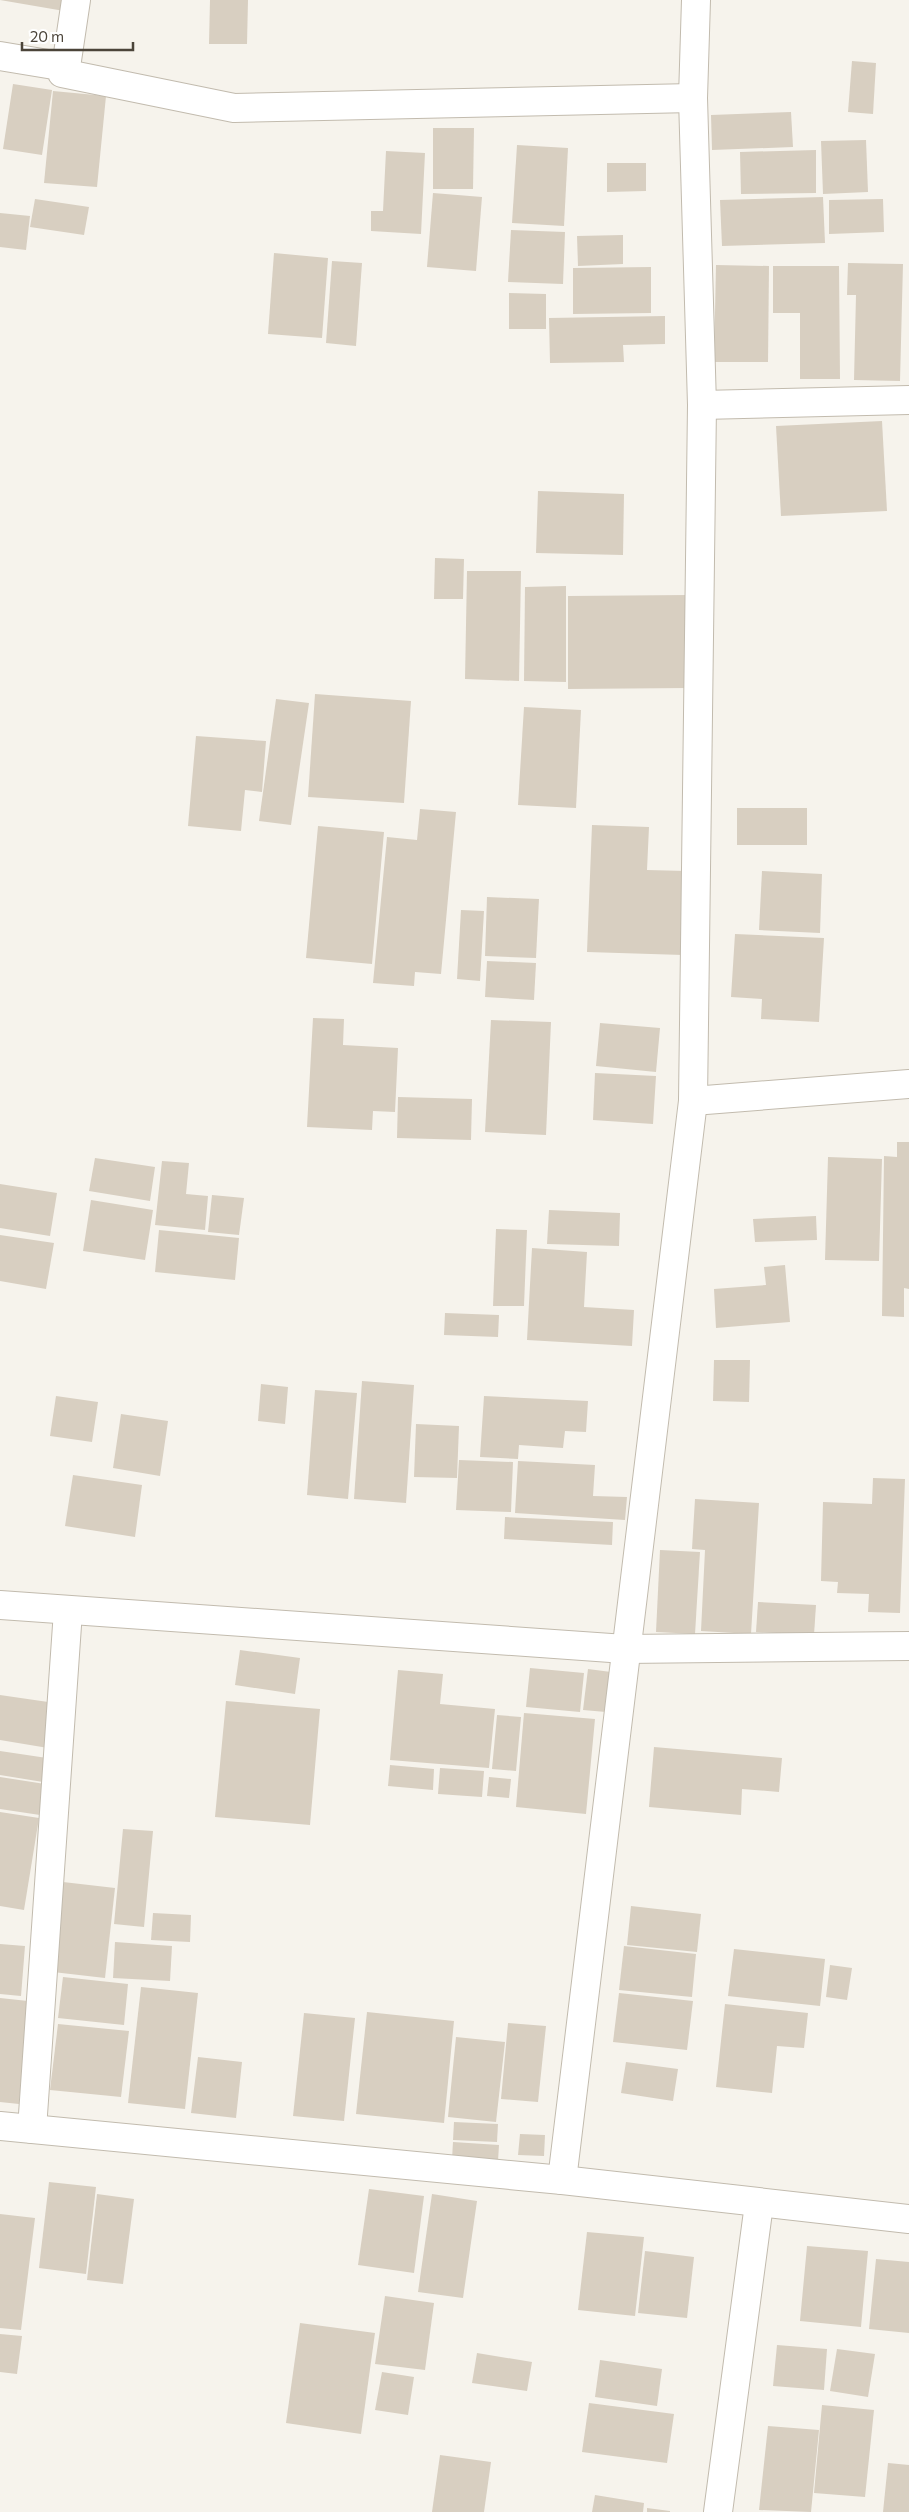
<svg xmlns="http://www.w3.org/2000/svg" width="909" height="2512" font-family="Commissioner,sans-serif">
<rect width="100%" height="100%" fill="#f6f3ec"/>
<g fill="#d8cfc1">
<path d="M0,0h72l-2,12z"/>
<path d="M210,0h38l-1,44h-38z"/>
<path d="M852,61l24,2 -3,51 -25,-2z"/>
<path d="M13,84l39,6 -10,65 -39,-6z"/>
<path d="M53,91l53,5 -9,91 -53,-4z"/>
<path d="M791,112l2,35 -81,3 -1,-35z"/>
<path d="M433,128h41l-1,61h-40z"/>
<path d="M866,140l2,52 -45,2 -2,-53z"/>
<path d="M517,145l51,3 -4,78 -52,-3z"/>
<path d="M816,150v43l-75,1 -1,-42z"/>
<path d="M386,151l39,2 -4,81 -50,-3v-20h12z"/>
<path d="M607,163h39v28l-39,1z"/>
<path d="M433,193l49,4 -6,74 -49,-4z"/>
<path d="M823,197l2,46 -103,3 -2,-46z"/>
<path d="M35,199l54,8 -5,28 -54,-8z"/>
<path d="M883,199l1,33 -55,2v-34z"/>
<path d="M0,213l30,3 -4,34 -26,-3z"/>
<path d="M511,230l54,2 -2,52 -55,-2z"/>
<path d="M623,235v29l-45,2 -1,-30z"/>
<path d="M274,253l54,5 -6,80 -54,-4z"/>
<path d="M332,261l30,2 -6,83 -30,-3z"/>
<path d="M848,263l55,1 -3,117 -46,-1 2,-85h-9z"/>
<path d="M716,265l53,1 -1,96h-54z"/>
<path d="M773,266h66l1,113h-40v-66h-27z"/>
<path d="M651,267v46l-78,1v-46z"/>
<path d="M509,293l37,1v35h-37z"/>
<path d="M665,316v28l-42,1 1,17 -74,1 -1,-45z"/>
<path d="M882,421l5,90 -106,5 -5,-90z"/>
<path d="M538,491l86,3 -1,61 -87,-2z"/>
<path d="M435,558l29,1 -1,40h-29z"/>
<path d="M467,571h54l-2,110 -54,-2z"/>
<path d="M566,586v96l-42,-1 1,-94z"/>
<path d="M687,595l1,93 -120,1v-93z"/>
<path d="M315,694l96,7 -7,102 -96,-6z"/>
<path d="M276,699l33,4 -18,122 -32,-4z"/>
<path d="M524,707l57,3 -5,98 -58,-3z"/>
<path d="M196,736l70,5 -4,51 -17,-2 -4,41 -53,-5z"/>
<rect x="737" y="808" width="70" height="37"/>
<path d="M420,809l36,3 -15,162 -26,-2 -1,14 -41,-3 14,-146 30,3z"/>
<path d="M592,825l57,2 -2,43 39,1 -3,84 -96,-3z"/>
<path d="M318,826l66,6 -12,132 -66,-6z"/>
<path d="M762,871l60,3 -2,59 -61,-3z"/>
<path d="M487,897l52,2 -3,59 -51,-2z"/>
<path d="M461,910l23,1 -4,70 -23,-2z"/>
<path d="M735,934l89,4 -5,84 -58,-3 1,-20 -31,-2z"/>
<path d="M487,961l49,2 -2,37 -49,-3z"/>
<path d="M313,1018l31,1 -1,26 55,3 -3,64 -22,-1 -1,19 -65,-3z"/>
<path d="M491,1020l60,2 -5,113 -61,-3z"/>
<path d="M600,1023l60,5 -4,44 -60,-6z"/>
<path d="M595,1073l61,3 -3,48 -60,-4z"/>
<path d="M398,1097l74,2 -1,41 -74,-2z"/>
<path d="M897,1142h12v147l-5,-1v29l-22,-1 2,-160 13,1z"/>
<path d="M828,1157l54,2 -3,102 -54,-1z"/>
<path d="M95,1158l60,9 -5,34 -61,-10z"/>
<path d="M162,1161l27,2 -3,31 22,2 -3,34 -50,-5z"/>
<path d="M0,1184l57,9 -7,43 -50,-8z"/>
<path d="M212,1195l32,3 -5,37 -31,-3z"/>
<path d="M91,1200l62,10 -8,50 -62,-9z"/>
<path d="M549,1210l71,3 -1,33 -72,-2z"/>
<path d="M816,1216l1,24 -62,2 -2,-23z"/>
<path d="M496,1229l31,1 -3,76h-31z"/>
<path d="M159,1230l80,8 -4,42 -80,-8z"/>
<path d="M0,1235l54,8 -8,46 -46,-8z"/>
<path d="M532,1248l55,4 -3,55 50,3 -2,36 -105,-6z"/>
<path d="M785,1265l5,57 -74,6 -2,-39 52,-4 -2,-18z"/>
<path d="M445,1313l54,2 -1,22 -54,-2z"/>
<path d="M714,1360h36l-1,42 -36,-1z"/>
<path d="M362,1381l52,4 -8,118 -52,-4z"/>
<path d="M261,1384l27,3 -3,37 -27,-3z"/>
<path d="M315,1390l42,3 -9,106 -41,-4z"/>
<path d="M56,1396l42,6 -6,40 -42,-6z"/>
<path d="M484,1396l104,5 -2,31 -21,-1 -2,17 -44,-3 -1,14 -38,-2z"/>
<path d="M121,1414l47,7 -8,55 -47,-8z"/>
<path d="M416,1424l43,2 -2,52 -43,-1z"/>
<path d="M459,1460l54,2 -2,50 -55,-2z"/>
<path d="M518,1461l77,4 -2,31 34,1 -2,23 -110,-7z"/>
<path d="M73,1475l69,10 -7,52 -70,-11z"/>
<path d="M873,1478l32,1 -5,134 -32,-1 1,-18 -32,-1 1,-11 -17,-1 2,-79 49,2z"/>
<path d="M695,1499l64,4 -8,131 -50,-3 4,-81 -13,-1z"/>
<path d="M505,1517l108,5 -1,23 -108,-6z"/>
<path d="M660,1550l40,2 -5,82 -39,-2z"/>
<path d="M758,1602l58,3 -2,30 -58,-3z"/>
<path d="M240,1650l60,8 -5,36 -60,-9z"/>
<path d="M530,1668l54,5 -4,39 -54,-5z"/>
<path d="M588,1669l23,3 -5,40 -23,-2z"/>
<path d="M398,1670l45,4 -3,30 55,5 -6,59 -99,-8z"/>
<path d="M0,1695l55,8 -7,45 -48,-8z"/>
<path d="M226,1701l94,8 -10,116 -95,-8z"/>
<path d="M524,1713l71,6 -9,95 -70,-7z"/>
<path d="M497,1715l24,2 -5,54 -24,-2z"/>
<path d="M654,1747l128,11 -3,34 -37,-3 -1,26 -92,-8z"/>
<path d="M0,1751l47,7 -4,24 -43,-7z"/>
<path d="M390,1765l44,4 -1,21 -45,-4z"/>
<path d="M440,1768l44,3 -2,26 -44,-3z"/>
<path d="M0,1777l45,7 -5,31 -40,-6z"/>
<path d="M489,1777l22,2 -2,19 -22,-2z"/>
<path d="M0,1812l39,6 -15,92 -24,-4z"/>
<path d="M123,1829l30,2 -9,96 -30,-3z"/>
<path d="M63,1882l52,6 -10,90 -52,-6z"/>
<path d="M631,1906l70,8 -4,38 -70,-7z"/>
<path d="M153,1913l38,2 -1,27 -39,-2z"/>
<path d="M115,1942l57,4 -2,35 -57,-3z"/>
<path d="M0,1944l25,2 -4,50 -21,-2z"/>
<path d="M624,1946l72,8 -4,43 -73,-7z"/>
<path d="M734,1949l91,10 -5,47 -92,-10z"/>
<path d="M830,1965l22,3 -5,32 -21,-3z"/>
<path d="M63,1977l65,7 -4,41 -66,-7z"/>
<path d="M141,1987l57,6 -13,116 -57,-6z"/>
<path d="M619,1993l74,8 -6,49 -74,-8z"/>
<path d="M0,1998l28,3 -9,103 -19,-2z"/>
<path d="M725,2004l83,9 -4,35 -27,-2 -5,47 -56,-6z"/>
<path d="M367,2012l87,9 -10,102 -88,-9z"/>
<path d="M304,2013l51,5 -11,103 -51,-5z"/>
<path d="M508,2023l38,3 -8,76 -37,-3z"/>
<path d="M58,2024l71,7 -8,66 -71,-7z"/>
<path d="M456,2037l49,5 -9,80 -48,-5z"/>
<path d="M198,2057l44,5 -6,56 -45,-5z"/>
<path d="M626,2062l52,7 -5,32 -52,-8z"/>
<path d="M454,2122l44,2 -1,18 -44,-2z"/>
<path d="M520,2134l25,1 -1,21 -26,-1z"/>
<path d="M453,2142l46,3 -1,16 -46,-2z"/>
<path d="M49,2182l47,5 -10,87 -47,-6z"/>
<path d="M369,2189l55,7 -10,77 -56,-8z"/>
<path d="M97,2194l37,5 -11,85 -36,-4z"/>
<path d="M432,2194l45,7 -14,97 -45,-6z"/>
<path d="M0,2214l35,4 -14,112 -21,-2z"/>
<path d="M587,2232l57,5 -9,79 -57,-6z"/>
<path d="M807,2246l61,5 -7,76 -61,-6z"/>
<path d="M645,2251l49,6 -7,61 -49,-5z"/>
<path d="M876,2259l33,3v71l-40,-4z"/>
<path d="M385,2296l49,7 -9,67 -50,-6z"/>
<path d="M300,2323l75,10 -14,101 -75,-11z"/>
<path d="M0,2334l22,2 -5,38 -17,-2z"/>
<path d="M777,2345l50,4 -3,41 -51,-4z"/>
<path d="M837,2349l38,5 -7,43 -38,-6z"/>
<path d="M477,2353l55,9 -5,29 -55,-8z"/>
<path d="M600,2360l62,9 -5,37 -62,-9z"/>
<path d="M382,2372l32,5 -6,38 -33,-5z"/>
<path d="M589,2403l85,11 -7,49 -85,-11z"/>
<path d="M822,2405l52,5 -9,87 -51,-4z"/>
<path d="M768,2426l51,4 -8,82 -52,-2z"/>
<path d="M440,2455l51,7 -7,50h-52z"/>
<path d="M888,2463l21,2v47h-26z"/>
<path d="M595,2495l49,8 -1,9h-51z"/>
<path d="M647,2508l23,3v1h-23z"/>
</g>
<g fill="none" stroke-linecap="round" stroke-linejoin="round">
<g stroke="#c2bbae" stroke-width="30">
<g id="minor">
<path d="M0,56l66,11 -4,6 172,35 459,-10"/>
<path d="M66,67l10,-67"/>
<path d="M702,405l207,-5"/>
<path d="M693,1101l216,-17"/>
<path d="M0,1605l625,44 284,-3"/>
<path d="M0,2126l562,54 347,39"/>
<path d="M32,2129l36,-518"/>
<path d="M562,2180l131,-1079 9,-696 -9,-307 3,-98"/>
<path d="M718,2512l41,-308"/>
</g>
</g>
<use href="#minor" stroke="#fff" stroke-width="28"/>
</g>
<path d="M22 42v8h111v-8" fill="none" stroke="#4b4439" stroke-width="2.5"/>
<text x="30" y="42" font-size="15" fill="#4b4439" stroke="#ffffff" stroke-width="4" paint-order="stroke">20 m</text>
</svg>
